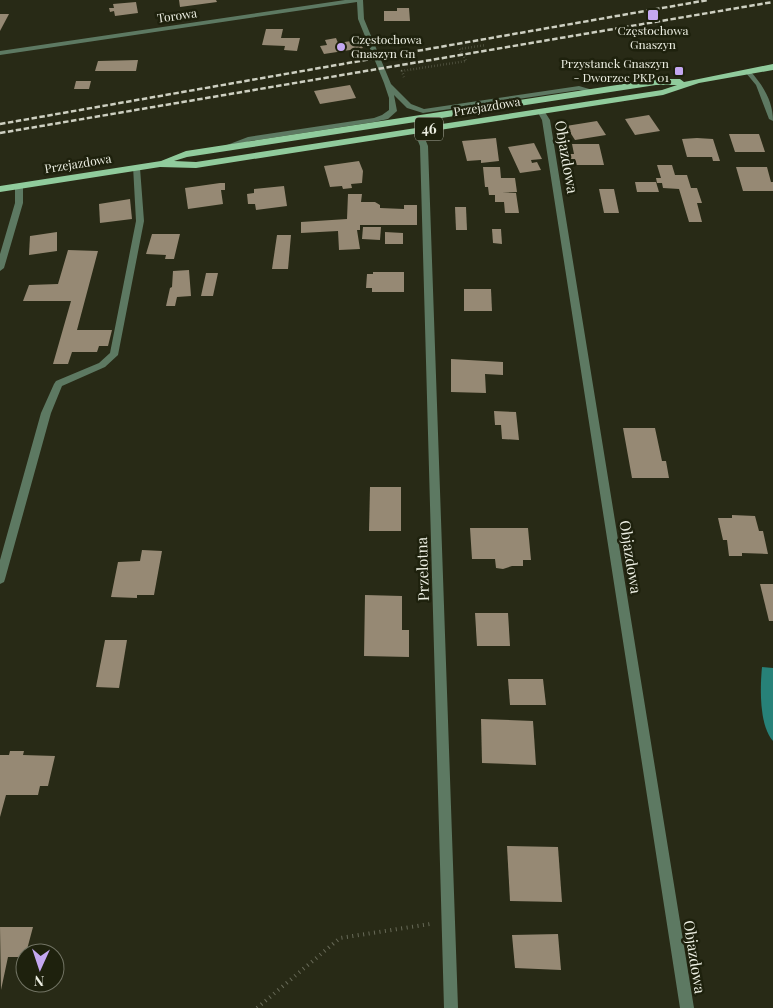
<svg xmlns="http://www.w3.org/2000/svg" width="773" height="1008" font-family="'Playfair Display',serif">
<rect width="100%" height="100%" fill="#282a16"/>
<path fill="#278178" d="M762,667l11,1v73c-14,-15 -13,-54 -11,-74z"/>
<g fill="#968974">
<path d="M179,0h37l1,2 -37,5z"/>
<path d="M136,2l2,11 -23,3 -1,-5 -4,1 -1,-4h5l-1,-4z"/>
<path d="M397,8h12l1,13h-26v-10h13z"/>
<path d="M0,14h9l-9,17z"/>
<path d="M266,29h17l-2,9h19l-3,13 -13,-1 1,-4 -23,-1z"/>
<path d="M336,38l2,5 20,-3 5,8 -39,6 -4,-8 7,-1 -2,-5z"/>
<path d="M138,60l-2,11h-41l3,-10z"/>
<path d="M76,81h15l-2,8h-15z"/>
<path d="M350,85l6,13 -36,6 -6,-13z"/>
<path d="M649,115l11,16 -25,4 -10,-16z"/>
<path d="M597,121l9,14 -31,5 -9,-14z"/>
<path d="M729,134h30l6,18h-30z"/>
<path d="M496,138l3,23 -18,2v-3l-14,1 -5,-20z"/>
<path d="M697,138l16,1 7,22h-7l-1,-4h-25l-5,-18z"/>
<path d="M534,143l8,16 -11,1 1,3 5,-1 4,8 -21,3 -12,-26z"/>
<path d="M572,144h27l5,21h-28l-1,-6h-6l-1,-5h6z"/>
<path d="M359,161l4,10 -1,12 -11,1 1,4 -9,1 -1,-3 -12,1 -6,-21z"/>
<path d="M657,165h15l3,10h12l4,13h6l5,15h-5l5,19h-13l-10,-33 -16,-1 -1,-5h-5l-1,-5h5z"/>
<path d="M483,167h17l1,11h14l2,14 -15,1h14l3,20h-14l-1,-11h-9v-7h-6l-1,-8h-3z"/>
<path d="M736,167h31l4,15h2v9h-30z"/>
<path d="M635,182h21l3,10h-22z"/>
<path d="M220,183h5v7h-4l2,14 -35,5 -3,-21z"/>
<path d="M284,186l3,20 -31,4 -1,-6h-7l-1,-10 7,-1v-4z"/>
<path d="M599,189h15l5,24h-15z"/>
<path d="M348,194h14l-1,8h14l5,3v3l24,1v-4h13v20h-57v5h-3l3,19 -21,1 -1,-19 -37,2v-11l46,-3z"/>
<path d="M130,199l2,20 -32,4 -1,-19z"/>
<path d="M455,207h11l1,23h-11z"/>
<path d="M363,227h18l-1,13 -18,-1z"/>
<path d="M492,229h9l1,15 -9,-1z"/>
<path d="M57,232v19l-28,4 1,-19z"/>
<path d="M385,232l18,1v11h-18z"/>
<path d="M152,234h28l-6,25h-9l1,-4 -20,-1z"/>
<path d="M277,235h14l-3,34h-16z"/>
<path d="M68,250l30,1 -21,79h35l-4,16h-9l-2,6h-25l-4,12h-15l18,-63h-48l6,-16 29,-1z"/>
<path d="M189,270l2,26 -14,1 -2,9h-9l4,-18 2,-1 1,-16z"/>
<path d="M373,272h31v20h-32v-4h-6l1,-14h6z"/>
<path d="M206,273h12l-5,23h-12z"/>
<path d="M464,289h27l1,22h-28z"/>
<path d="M451,359l52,3v13l-18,-1 1,19 -35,-1z"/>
<path d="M494,411l22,1 3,28 -17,-1 -1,-14h-6z"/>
<path d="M623,428h32l7,33h4l3,17h-37z"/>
<path d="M370,487h31v44h-32z"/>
<path d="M732,515l23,1 4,15h4l5,23 -26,-1v3h-13l-2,-16h-4l-5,-22h14z"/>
<path d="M470,528h58l3,32h-8v6h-11l-9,3 -7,-1 -1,-9h-23z"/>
<path d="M142,550l20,1 -8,44h-17v3l-26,-1 7,-35 22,-1z"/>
<path d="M760,584h13v37h-4z"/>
<path d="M365,595l37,1v34h7v27l-45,-1z"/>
<path d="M475,613h33l2,33h-33z"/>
<path d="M105,640h22l-8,48 -23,-1z"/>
<path d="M508,679h35l3,26h-36z"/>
<path d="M481,719l52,2 3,44 -54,-2z"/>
<path d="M10,751h14l-1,4 32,1 -7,30h-8l-2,9h-32l-6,22v-62h9z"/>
<path d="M507,846l51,1 4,55 -52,-1z"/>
<path d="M0,927h33l-8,30h-17l-7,33z"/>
<path d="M558,934l3,36 -46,-2 -3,-33z"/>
</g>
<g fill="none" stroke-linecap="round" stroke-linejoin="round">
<path stroke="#686a58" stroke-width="2.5" stroke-dasharray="0.5 2.5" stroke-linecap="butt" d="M404,77l-2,-6 64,-10 -6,-12 26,-4"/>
<path stroke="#686a58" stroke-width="4" stroke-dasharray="1 4.5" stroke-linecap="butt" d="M257,1008l83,-70 90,-14"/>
<g fill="#5d7962" fill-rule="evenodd">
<path d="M133,166h3l4,2 4,53 -26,134 -13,12 -43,19 -11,27 -46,166 -1,3 -4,2v-24l41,-147 13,-29 2,-3 43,-18 11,-10 26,-132z"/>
<path d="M19,184l4,3v16l-19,65 -4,3v-17l15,-51v-16z"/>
</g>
<g fill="#5d7962" fill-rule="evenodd">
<path d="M345,0h18l1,19 27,65 20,20 13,5 155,-23 17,5 -3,2 -14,-3 -156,23 -16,-5 -13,-13 3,16 -9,8 -14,3 -124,19 -20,8h-3v-4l21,-8 126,-19 8,-3 7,-5v-12l-5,-15 -26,-64 -1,-17 -357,53v-4z"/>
<path d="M746,71h4c13,14 23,30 23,50l-4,-2 -13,-34 -10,-12z"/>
<path d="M539,109h4l7,11 144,888h-14l-138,-888 -5,-9z"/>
<path d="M415,129h6l7,17 30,862h-14l-24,-862 -6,-15z"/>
</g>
<path fill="#90cb9c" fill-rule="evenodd" d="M773,64v6l-74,13 -36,12 -467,73 -36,-1 -160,25v-6l161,-25 25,-10 470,-72h24l4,3zM656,85h21l-15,5 -466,72 -22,-1 13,-4z"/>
<g stroke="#cdcfc1" stroke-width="2.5" stroke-dasharray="5.5 2.5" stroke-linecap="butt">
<path d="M0,124l708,-124"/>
<path d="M0,133l773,-131"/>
</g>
</g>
<g fill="#c4a7f1" stroke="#1e210d" stroke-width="2">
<rect x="647" y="9" width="12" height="12" rx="2.5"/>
<circle cx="341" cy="47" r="5"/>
<rect x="674" y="66" width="10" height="10" rx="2.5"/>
</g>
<g text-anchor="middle" stroke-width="5" stroke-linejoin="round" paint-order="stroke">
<g font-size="12" fill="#edefe3" stroke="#1e210d">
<text transform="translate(177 16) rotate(-8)" y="4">Torowa</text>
<text transform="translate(487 107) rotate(-9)" y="4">Przejazdowa</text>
<text transform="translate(78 164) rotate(-9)" y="4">Przejazdowa</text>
</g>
<g font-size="12" fill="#edefe3" stroke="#1e210d">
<text x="653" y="35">Częstochowa<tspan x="653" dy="14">Gnaszyn</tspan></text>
<text x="351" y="44" text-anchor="start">Częstochowa<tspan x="351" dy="14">Gnaszyn Gn</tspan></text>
<text x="669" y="68" text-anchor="end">Przystanek Gnaszyn<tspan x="669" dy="14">- Dworzec PKP 01</tspan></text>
</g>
<rect fill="#1e210d" stroke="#afb1a3" stroke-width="1" x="415" y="117.5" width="28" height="23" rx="4"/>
<g font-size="14" font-weight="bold" fill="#edefe3">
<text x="429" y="134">46</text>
</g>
<g font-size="15" fill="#edefe3" stroke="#1e210d">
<text transform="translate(566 157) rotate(80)" y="5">Objazdowa</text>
<text transform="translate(630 557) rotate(81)" y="5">Objazdowa</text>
<text transform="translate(423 569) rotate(-92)" y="5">Przelotna</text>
<text transform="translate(694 957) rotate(81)" y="5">Objazdowa</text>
</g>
</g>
<g transform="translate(40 968) rotate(183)"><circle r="24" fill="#1e210d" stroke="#717363"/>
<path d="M0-4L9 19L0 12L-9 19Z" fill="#c4a7f1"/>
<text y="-8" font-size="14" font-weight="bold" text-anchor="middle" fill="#edefe3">N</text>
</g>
</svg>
